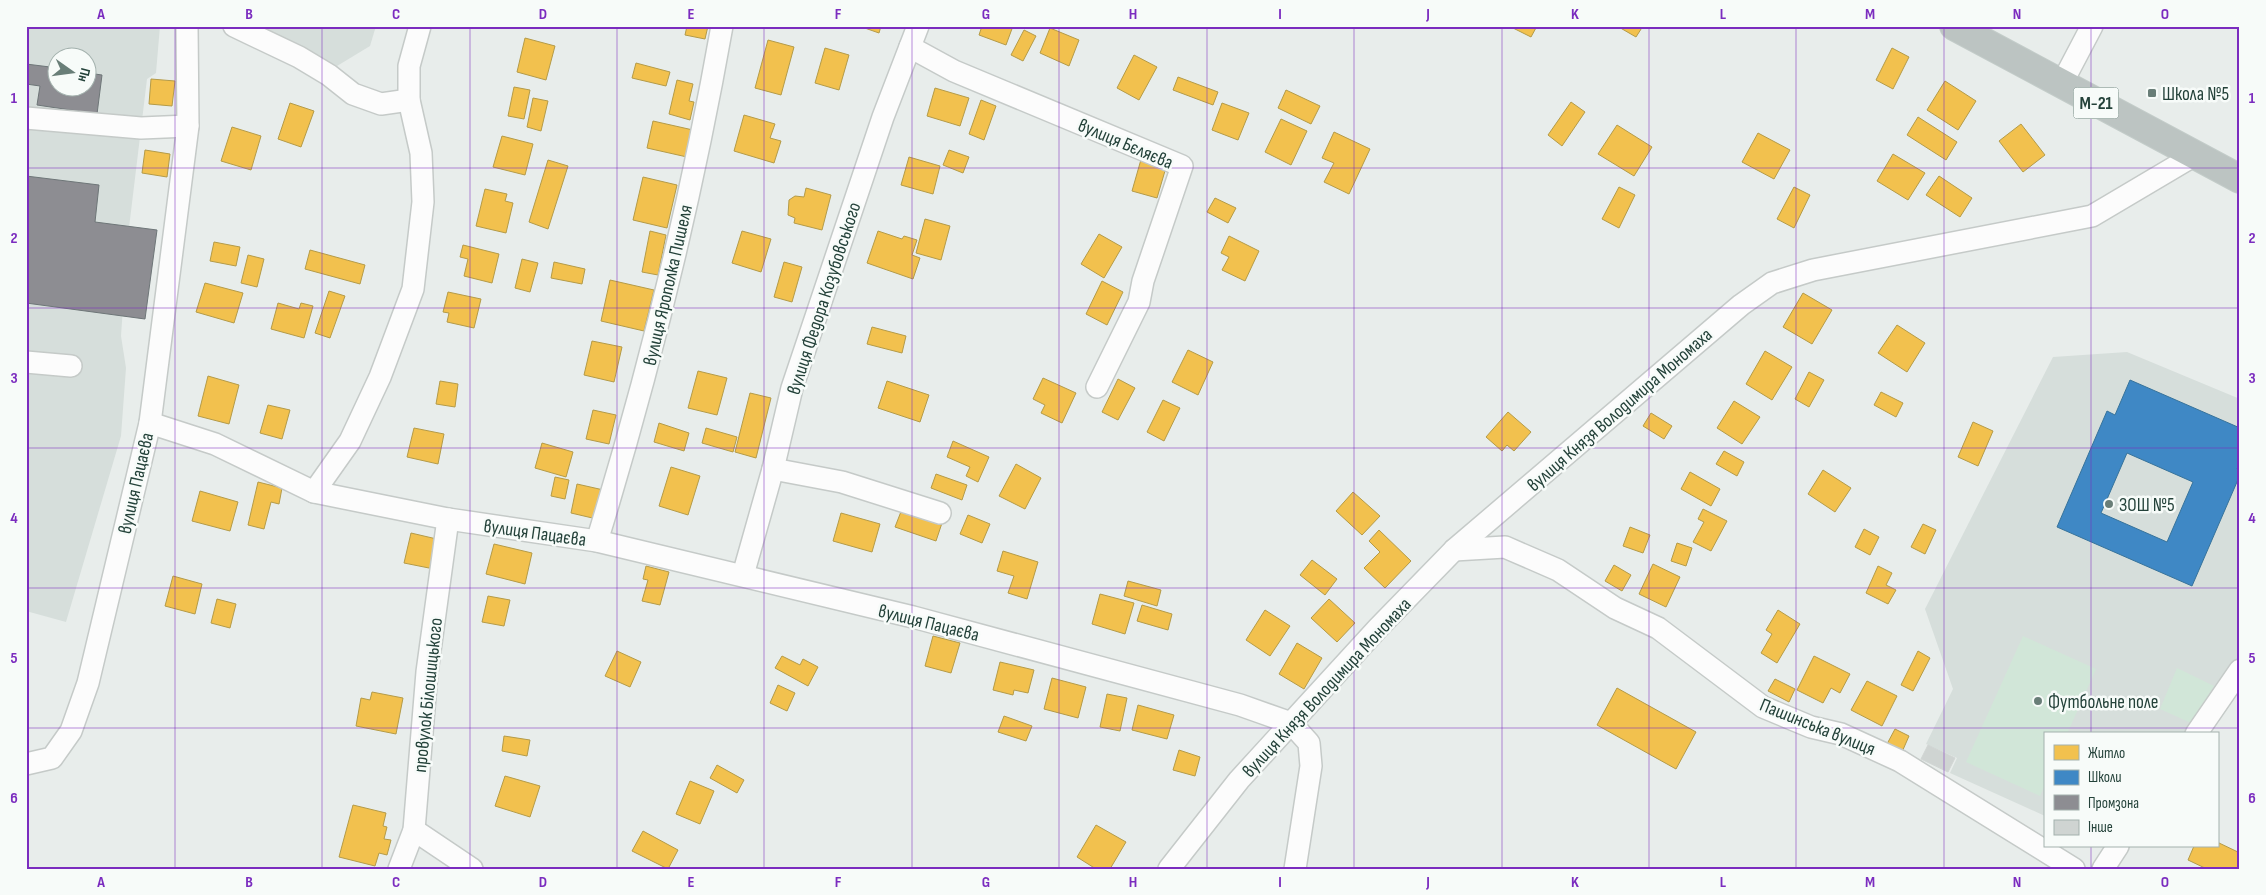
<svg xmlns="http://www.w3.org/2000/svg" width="2266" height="895" font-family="'Sofia Sans Condensed',sans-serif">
<rect width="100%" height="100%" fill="#e8edeb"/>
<g fill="#d6dedb" fill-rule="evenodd">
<path d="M26,26h134l-4,47 -9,6 -19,157 -7,100 5,32 -5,68 -55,186 -40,-11zM58,58h30v30h-30z"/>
<path d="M254,26h122l-6,20 -33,20z"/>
<path d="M2127,352l113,47v257l-51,78h-144v82l-95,-43 7,-15 -31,-14 27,-55 -28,-80 128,-252z"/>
</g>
<g fill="#d1e6d8">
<path d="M2023,636l73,33 -29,65h-22v51l-5,11 -74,-34z"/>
<path d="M2177,668l37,18 -23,37 -31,-14z"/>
</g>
<g fill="#f2c14e" stroke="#b49b48">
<path d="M687,26h21l-3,13 -20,-4z"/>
<path d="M859,26h22l-2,7z"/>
<path d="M982,26h31l-7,19 -27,-10z"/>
<path d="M1509,26h28l-6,11z"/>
<path d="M1617,26h26l-7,11z"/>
<path d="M1050,28l29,12 -10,26 -29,-13z"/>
<path d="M1024,30l12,6 -13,25 -12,-6z"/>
<path d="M525,38l30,8 -9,34 -29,-8z"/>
<path d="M768,40l26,7 -13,48 -26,-7z"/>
<path d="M825,48l24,7 -10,35 -24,-7z"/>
<path d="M1892,48l17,9 -16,32 -17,-9z"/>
<path d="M1134,55l23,12 -18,33 -22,-12z"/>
<path d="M636,63l34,9 -4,14 -34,-8z"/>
<path d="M1178,77l40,15 -5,13 -40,-15z"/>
<path d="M151,79l24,2 -3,25 -23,-2z"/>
<path d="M677,80l16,4 -4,17 5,1 -4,18 -21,-6z"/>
<path d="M1945,81l31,20 -18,29 -31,-20z"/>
<path d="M514,87l16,3 -6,29 -16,-3z"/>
<path d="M935,88l34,10 -9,28 -33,-10z"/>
<path d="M1286,90l34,16 -9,18 -33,-16z"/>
<path d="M533,98l15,3 -7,30 -14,-4z"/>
<path d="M981,100l15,6 -12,34 -15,-6z"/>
<path d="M1571,102l14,10 -23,34 -14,-11z"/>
<path d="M290,103l24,8 -13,36 -23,-8z"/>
<path d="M1222,103l27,10 -11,27 -26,-10z"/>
<path d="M744,115l31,9 -5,14 11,3 -7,22 -40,-12z"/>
<path d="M1918,117l39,25 -11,18 -39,-25z"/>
<path d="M1281,119l26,12 -16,34 -26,-13z"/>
<path d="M653,121l40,9 -6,27 -40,-9z"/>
<path d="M2021,124l24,31 -22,17 -24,-31z"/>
<path d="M1617,125l35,22 -18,29 -36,-22z"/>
<path d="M232,127l29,9 -10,34 -30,-9z"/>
<path d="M1334,132l36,17 -21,45 -25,-12 10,-19 -12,-5z"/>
<path d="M1758,133l32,17 -16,29 -32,-17z"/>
<path d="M502,136l31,8 -8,31 -32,-8z"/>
<path d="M145,150l25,4 -3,23 -25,-4z"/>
<path d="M949,150l20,7 -6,16 -20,-8z"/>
<path d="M1893,154l32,19 -17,27 -31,-19z"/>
<path d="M1142,156l25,8 -10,34 -25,-7z"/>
<path d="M909,157l31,9 -7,28 -32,-9z"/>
<path d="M548,160l20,6 -20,63 -19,-7z"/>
<path d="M1939,176l33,22 -12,19 -34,-22z"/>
<path d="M643,177l34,8 -10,43 -34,-8z"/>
<path d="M1619,187l16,8 -16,33 -17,-9z"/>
<path d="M1794,187l16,8 -16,33 -17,-9z"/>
<path d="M806,188l25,7 -9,35 -28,-7 1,-5 -7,-3 1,-15 6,-4 9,1z"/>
<path d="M485,189l22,5 -2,7 8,2 -7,30 -30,-7z"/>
<path d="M1215,198l21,10 -8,15 -21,-11z"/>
<path d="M925,219l25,7 -9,34 -25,-7z"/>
<path d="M650,231l16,4 -8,40 -16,-3z"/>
<path d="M742,231l29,8 -10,33 -29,-9z"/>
<path d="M878,231l24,8 2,-3 13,4 -5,15 8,3 -7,21 -46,-16z"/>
<path d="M1099,234l23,13 -18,31 -23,-14z"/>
<path d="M1229,236l30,15 -14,30 -23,-11 7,-13 -8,-4z"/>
<path d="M214,242l26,5 -4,19 -26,-5z"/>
<path d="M463,245l36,9 -7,29 -28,-7 4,-17 -8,-2z"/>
<path d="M310,250l55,15 -5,19 -55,-15z"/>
<path d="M248,255l16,4 -7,28 -16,-4z"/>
<path d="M522,259l16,4 -8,29 -15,-4z"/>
<path d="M554,262l31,7 -3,15 -31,-6z"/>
<path d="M784,262l18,5 -10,35 -18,-5z"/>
<path d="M610,280l44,10 -10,41 -43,-10z"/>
<path d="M1102,281l21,11 -16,33 -21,-11z"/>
<path d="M205,283l38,10 -9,30 -38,-11z"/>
<path d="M329,291l16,5 -15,42 -15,-5z"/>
<path d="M448,292l33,7 -7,29 -27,-6 2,-9 -6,-1z"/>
<path d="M1803,293l29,17 -20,34 -29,-17z"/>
<path d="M278,303l21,6 2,-6 12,3 -9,32 -33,-9z"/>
<path d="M1897,325l28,18 -18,29 -29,-19z"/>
<path d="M872,327l34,9 -4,17 -35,-9z"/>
<path d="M592,341l30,6 -8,35 -30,-7z"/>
<path d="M1188,350l25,12 -15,33 -26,-13z"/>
<path d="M1765,351l27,16 -20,33 -26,-16z"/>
<path d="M698,371l29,7 -10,37 -29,-7z"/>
<path d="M1809,372l15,8 -15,27 -14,-8z"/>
<path d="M208,376l31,9 -10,39 -31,-8z"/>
<path d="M1043,378l33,15 -14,30 -21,-10 4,-8 -12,-6z"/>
<path d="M1118,379l17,9 -17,32 -16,-8z"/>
<path d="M440,381l18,3 -3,23 -19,-3z"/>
<path d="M887,381l42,14 -9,27 -42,-14z"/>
<path d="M1881,392l22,11 -7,14 -22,-12z"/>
<path d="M750,393l21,5 -15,60 -21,-6z"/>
<path d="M1163,400l17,8 -16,33 -17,-9z"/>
<path d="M1734,401l26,16 -18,27 -25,-16z"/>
<path d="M268,405l22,5 -8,29 -22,-6z"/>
<path d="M593,410l23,5 -7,29 -23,-5z"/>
<path d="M1508,412l23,20 -17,19 -7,-6 -5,6 -16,-14z"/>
<path d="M1651,413l21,13 -8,13 -21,-13z"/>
<path d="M1973,422l20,9 -15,35 -20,-9z"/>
<path d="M659,423l30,10 -5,18 -30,-9z"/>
<path d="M414,428l30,6 -6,30 -31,-7z"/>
<path d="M706,428l31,9 -4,15 -31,-9z"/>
<path d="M953,441l36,16 -11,25 -12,-6 4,-9 -23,-10z"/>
<path d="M542,443l31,9 -7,25 -31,-9z"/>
<path d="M1724,451l20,11 -7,14 -21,-12z"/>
<path d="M1016,464l25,14 -16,31 -26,-13z"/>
<path d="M671,467l29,9 -12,39 -29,-9z"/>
<path d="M1823,470l28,18 -16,24 -27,-18z"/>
<path d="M1690,472l30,17 -9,17 -30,-17z"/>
<path d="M936,474l31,11 -5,15 -31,-12z"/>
<path d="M555,477l14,3 -4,19 -14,-3z"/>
<path d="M258,482l24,6 -3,16 -8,-2 -7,27 -16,-4z"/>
<path d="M577,484l31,7 -7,29 -30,-7z"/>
<path d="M200,491l38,11 -8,29 -38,-10z"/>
<path d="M1353,492l27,24 -18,19 -26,-24z"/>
<path d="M902,509l40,14 -6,18 -41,-14z"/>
<path d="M1703,509l24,12 -16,30 -18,-9 11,-20 -6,-3z"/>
<path d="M841,513l39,11 -8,28 -39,-11z"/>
<path d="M968,515l22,9 -8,19 -22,-9z"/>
<path d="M1923,524l13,6 -11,24 -14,-7z"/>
<path d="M1630,527l20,8 -7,18 -20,-7z"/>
<path d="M1864,529l15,8 -9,18 -15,-8z"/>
<path d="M1379,530l32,31 -26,27 -21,-20 16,-16 -11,-11z"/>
<path d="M411,533l30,7 -7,29 -30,-6z"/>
<path d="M1677,543l15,5 -6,18 -15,-5z"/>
<path d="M494,544l38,9 -7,31 -39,-10z"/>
<path d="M1003,551l35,11 -11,37 -19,-6 6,-17 -17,-5z"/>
<path d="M1312,560l25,19 -12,16 -25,-20z"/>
<path d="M1653,564l27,13 -14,30 -27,-13z"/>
<path d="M1614,565l17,10 -9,16 -17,-10z"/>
<path d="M646,566l23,6 -9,33 -18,-4 6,-21 -5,-1z"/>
<path d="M1878,566l14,7 -6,12 10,5 -8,14 -22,-11z"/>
<path d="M173,576l29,8 -7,30 -30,-8z"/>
<path d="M1128,581l33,9 -4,16 -33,-10z"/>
<path d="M1100,594l34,9 -9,31 -33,-10z"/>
<path d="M488,596l22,4 -6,26 -22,-4z"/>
<path d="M217,599l19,5 -6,24 -19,-5z"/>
<path d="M1329,599l26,24 -18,19 -26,-24z"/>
<path d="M1142,605l30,9 -4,16 -31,-9z"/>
<path d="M1265,610l25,16 -20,30 -24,-16z"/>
<path d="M1778,610l22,14 -23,39 -16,-10 11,-19 -6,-4z"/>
<path d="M933,636l27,7 -9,30 -26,-7z"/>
<path d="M1297,643l25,15 -18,31 -25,-15z"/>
<path d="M617,651l24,11 -11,25 -25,-11z"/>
<path d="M1918,651l12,7 -17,33 -12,-6z"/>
<path d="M782,656l18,9 3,-6 15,8 -10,19 -33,-18z"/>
<path d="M1814,656l36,18 -10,19 -9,-5 -8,15 -26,-13z"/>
<path d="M1000,662l34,8 -6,23 -14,-3 -1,5 -20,-5z"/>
<path d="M1052,678l34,9 -8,31 -34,-9z"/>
<path d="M1775,679l20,10 -6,13 -21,-11z"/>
<path d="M1867,681l30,15 -15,30 -31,-16z"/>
<path d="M778,685l17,8 -8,18 -17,-8z"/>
<path d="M1617,688l79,44 -20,37 -79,-44z"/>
<path d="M372,692l31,6 -7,36 -40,-8 5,-28 9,2z"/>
<path d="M1107,694l20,4 -7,33 -20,-4z"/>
<path d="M1138,705l36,10 -7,24 -35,-9z"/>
<path d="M1004,716l28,10 -6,15 -28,-9z"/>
<path d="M1895,729l14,7 -7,16 -15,-8z"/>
<path d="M504,736l26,4 -3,16 -25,-5z"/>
<path d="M1179,750l21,7 -5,19 -22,-6z"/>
<path d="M717,765l27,15 -7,13 -27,-15z"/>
<path d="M505,776l35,10 -10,31 -35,-11z"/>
<path d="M690,781l24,10 -14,33 -24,-10z"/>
<path d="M353,805l33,8 -3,13 4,1 -3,12 7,1 -4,15 -8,-2 -4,13 -36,-9z"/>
<path d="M1096,825l30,17 -16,27h-14l-19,-12z"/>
<path d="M643,831l35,19 -10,19 -36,-18z"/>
<path d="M2217,842l23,11v16h-33l-19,-9 6,-14h23z"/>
</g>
<path fill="#3f88c5" stroke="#37739b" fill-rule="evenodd" d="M2130,380l110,48v34l-3,7 3,1v5l-48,111 -135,-59 50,-116 8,4zM2127,453l66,29 -26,60 -66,-29z"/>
<g fill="#8d8d92" stroke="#6e7678">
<path d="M26,64l32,4v20h30v-15l14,2 -5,39 -60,-9 3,-19 -14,-2z"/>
<path d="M26,176l73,9 -4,37 62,8 -12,89 -119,-16z"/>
</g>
<path fill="#cfd4d2" stroke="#d1d6d4" d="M1928,745l27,13 -7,14 -27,-13z"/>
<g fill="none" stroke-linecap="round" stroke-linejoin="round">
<g stroke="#c5cac8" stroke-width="24">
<g id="minor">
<path d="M234,26l65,31 30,18 24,19 28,10 28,-4"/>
<path d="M910,47l44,24 228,95 -39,115 -4,21 -42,85"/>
<path d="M2061,85l31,-59"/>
<path d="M26,118l115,10 47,-2"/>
<path d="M26,362l45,4"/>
<path d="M150,423l38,-297 -1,-100"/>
<path d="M773,469l69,13 98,31"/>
<path d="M314,492l36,-51 30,-64 33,-88 10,-87 -2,-49 -12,-53v-34l11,-40"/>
<path d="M597,541c52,-169 94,-340 125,-515"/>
<path d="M1454,550l51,-3 53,23 57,38 43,20 105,79 48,20 30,7 59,27 174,108"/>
<path d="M743,575l30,-106 19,-81 91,-271 35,-91"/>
<path d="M2196,734l44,-64"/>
<path d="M26,764l26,-6 19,-27 17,-48 62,-260 65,21 99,48 134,27 149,22 316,76 327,88 51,18 18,20 2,23 -16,103"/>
<path d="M414,830l58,39"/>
<path d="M399,869l15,-39 13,-158 21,-153"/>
<path d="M1169,869l70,-89 139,-152 76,-78 287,-245 31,-22 41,-13 279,-54 103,-61"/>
<path d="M2103,869l15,-23"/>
</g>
</g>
<g stroke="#c3ccc9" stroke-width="30">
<path id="highway" d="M1954,26l286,153"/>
</g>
<use href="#minor" stroke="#fcfcfc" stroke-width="21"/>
<use href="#highway" stroke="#bcc4c2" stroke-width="28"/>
</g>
<path fill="none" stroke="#7b2cbf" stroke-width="1" stroke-opacity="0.55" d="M175,26v843M322,26v843M470,26v843M617,26v843M764,26v843M912,26v843M1059,26v843M1207,26v843M1354,26v843M1502,26v843M1649,26v843M1796,26v843M1944,26v843M2091,26v708M26,168h2214M26,308h2214M26,448h2214M26,588h2214M26,728h2214M2091,846v23"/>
<g fill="#697e78" stroke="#f7fbf9" stroke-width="2">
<rect x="2147" y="88" width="10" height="10" rx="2.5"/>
<circle cx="2109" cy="504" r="5"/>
<circle cx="2038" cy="701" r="5"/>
</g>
<g text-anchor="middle" stroke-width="5" stroke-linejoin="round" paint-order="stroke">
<rect fill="#f7fbf9" stroke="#637a73" stroke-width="1" x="2073.5" y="87.5" width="45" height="31" rx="4"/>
<g font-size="18" font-weight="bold" fill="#24423a">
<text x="2096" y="109">М-21</text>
</g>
<g font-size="19" fill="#24423a" stroke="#f7fbf9" text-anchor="start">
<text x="2162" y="100">Школа №5</text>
<text x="2119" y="511">ЗОШ №5</text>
<text x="2048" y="708">Футбольне поле</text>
</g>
<g font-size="19" fill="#24423a" stroke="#f7fbf9">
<text transform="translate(1126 143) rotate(23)" y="7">вулиця Бєляєва</text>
<text transform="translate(667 285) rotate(-77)" y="7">вулиця Ярополка Пишеля</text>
<text transform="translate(823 298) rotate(-72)" y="7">вулиця Федора Козубовського</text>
<text transform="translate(1619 409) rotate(-41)" y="7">вулиця Князя Володимира Мономаха</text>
<text transform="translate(135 483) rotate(-77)" y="7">вулиця Пацаєва</text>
<text transform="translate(535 532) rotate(8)" y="7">вулиця Пацаєва</text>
<text transform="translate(929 622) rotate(14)" y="7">вулиця Пацаєва</text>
<text transform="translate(1326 687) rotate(-47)" y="7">вулиця Князя Володимира Мономаха</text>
<text transform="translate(427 695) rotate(-84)" y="7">провулок Білошицького</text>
<text transform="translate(1818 726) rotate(22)" y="7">Пашинська вулиця</text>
</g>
</g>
<rect width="2266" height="895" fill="none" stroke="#f7fbf9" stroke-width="55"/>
<rect x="2044" y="732" width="175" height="115" fill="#f7fbf9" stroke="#a3b1ad"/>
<rect x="2054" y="745" width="25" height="15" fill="#f2c14e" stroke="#a3b1ad"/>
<text x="2088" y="758" font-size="15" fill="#24423a">Житло</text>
<rect x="2054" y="770" width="25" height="15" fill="#3f88c5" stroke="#a3b1ad"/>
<text x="2088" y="782" font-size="15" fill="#24423a">Школи</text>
<rect x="2054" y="795" width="25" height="15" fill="#8d8d92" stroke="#a3b1ad"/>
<text x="2088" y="808" font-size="15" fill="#24423a">Промзона</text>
<rect x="2054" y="820" width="25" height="15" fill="#cfd4d2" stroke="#a3b1ad"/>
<text x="2088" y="832" font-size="15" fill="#24423a">Інше</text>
<g transform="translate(72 72) rotate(104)"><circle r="24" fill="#f7fbf9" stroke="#a3b1ad"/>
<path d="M0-4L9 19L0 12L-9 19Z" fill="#697e78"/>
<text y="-8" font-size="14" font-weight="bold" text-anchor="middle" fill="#24423a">Пн</text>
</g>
<rect x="28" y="28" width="2210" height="840" fill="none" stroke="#7b2cbf" stroke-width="2"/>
<g font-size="16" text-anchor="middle" font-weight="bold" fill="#7b2cbf">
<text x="101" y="19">A</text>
<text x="249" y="19">B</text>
<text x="396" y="19">C</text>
<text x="543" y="19">D</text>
<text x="691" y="19">E</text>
<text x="838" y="19">F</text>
<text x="986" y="19">G</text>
<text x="1133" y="19">H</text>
<text x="1280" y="19">I</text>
<text x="1428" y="19">J</text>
<text x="1575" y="19">K</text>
<text x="1723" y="19">L</text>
<text x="1870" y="19">M</text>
<text x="2017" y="19">N</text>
<text x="2165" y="19">O</text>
<text x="14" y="103">1</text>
<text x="2252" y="103">1</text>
<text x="14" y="243">2</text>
<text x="2252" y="243">2</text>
<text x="14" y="383">3</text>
<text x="2252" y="383">3</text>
<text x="14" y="523">4</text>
<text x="2252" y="523">4</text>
<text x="14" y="663">5</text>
<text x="2252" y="663">5</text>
<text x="14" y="803">6</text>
<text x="2252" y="803">6</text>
<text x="101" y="887">A</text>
<text x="249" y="887">B</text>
<text x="396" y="887">C</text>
<text x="543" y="887">D</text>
<text x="691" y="887">E</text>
<text x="838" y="887">F</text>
<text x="986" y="887">G</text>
<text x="1133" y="887">H</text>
<text x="1280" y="887">I</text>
<text x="1428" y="887">J</text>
<text x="1575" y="887">K</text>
<text x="1723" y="887">L</text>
<text x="1870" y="887">M</text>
<text x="2017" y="887">N</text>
<text x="2165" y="887">O</text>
</g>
</svg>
